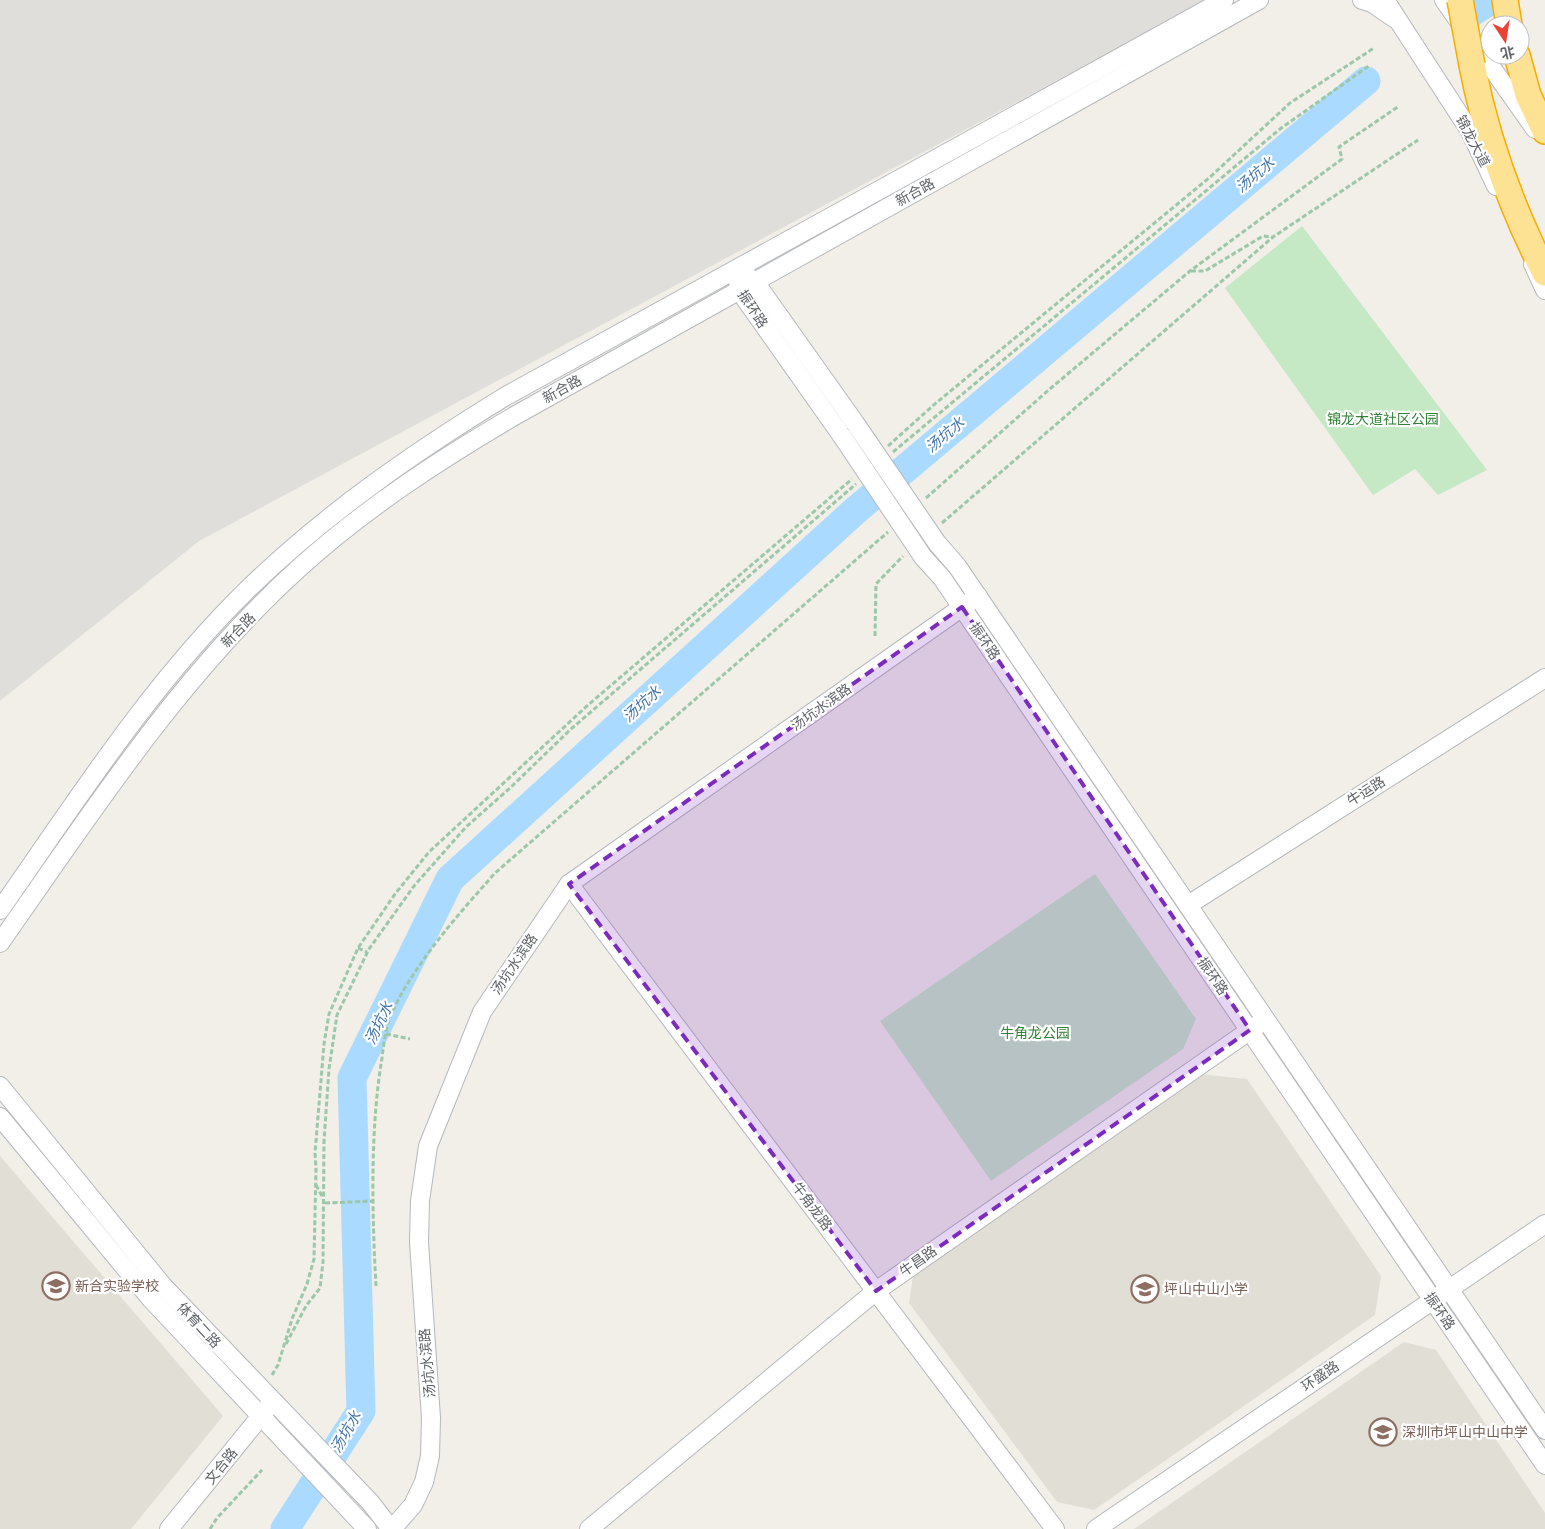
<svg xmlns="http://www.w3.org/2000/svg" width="1545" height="1529" font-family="Karla,'Noto Sans SC',sans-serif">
<rect width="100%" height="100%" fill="#f1efe8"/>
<path fill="#e0deda" d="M0,0h1207l-1008,541 -199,160z"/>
<g fill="#e1ded6">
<path d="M1200,1074l47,5 134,197 -6,39 -281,195 -37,-8 -148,-199 5,-34z"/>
<path d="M0,1156l223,260 -92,113h-131z"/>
<path d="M1404,1342l32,8 109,163v16h-411z"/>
</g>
<g fill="#c5e8c5">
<path d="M1302,226l185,244 -49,25 -23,-26 -42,26 -148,-207z"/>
<path d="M1095,874l101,145 -13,30 -192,132 -111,-160z"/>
</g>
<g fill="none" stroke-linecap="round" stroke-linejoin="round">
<g stroke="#aadaff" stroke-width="29">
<path d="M1472,12l19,-12"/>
<path d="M285,1529l76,-118 -9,-333 98,-199 406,-369 510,-429"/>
</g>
<g stroke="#b5b8bc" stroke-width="20">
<g id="minor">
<path d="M1362,0l10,3 22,15"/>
<path d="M1385,0l85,131 26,55"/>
<path d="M1444,0l91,129"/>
<path d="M1533,264l12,26"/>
<path d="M746,275l9,7 100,141"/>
<path d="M738,279l1,11 103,146"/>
<path d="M937,543l20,23 588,864"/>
<path d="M923,557l19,21 603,887"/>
<path d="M569,884l486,645"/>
<path d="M1188,905l357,-227"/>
<path d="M0,910c77,-110 150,-225 247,-320 78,-76 166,-137 259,-194l718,-396"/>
<path d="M0,943c92,-131 179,-266 298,-374 66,-60 141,-109 218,-154l743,-415"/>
<path d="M0,1086l163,200 207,216 21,27"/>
<path d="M0,1117l151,182 216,230"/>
<path d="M169,1529l99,-122"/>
<path d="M392,1529l21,-24 11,-23 6,-26 1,-38 -12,-176 1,-41 8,-55 54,-134 87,-128 409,-288"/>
<path d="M589,1529l287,-238 383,-267"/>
<path d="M1096,1529l449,-305"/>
</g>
</g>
<g stroke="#f9ab00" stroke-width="28">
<g id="highway">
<path d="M1505,0l4,25"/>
<path d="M1517,55l11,40 17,36"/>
<path d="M1472,65c14,72 39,142 73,208"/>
</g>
</g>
<g stroke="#9cc7a9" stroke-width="3" stroke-dasharray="5 2.5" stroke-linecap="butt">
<path d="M1191,271h14l58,-35 9,1"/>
<path d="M888,446l48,-43 273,-225 81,-75 84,-55"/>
<path d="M893,452l387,-323 90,-64"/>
<path d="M926,498l125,-110 139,-117 152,-112 -3,-12 60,-41"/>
<path d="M942,523l331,-286 145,-97"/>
<path d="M875,636l1,-52 27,-28"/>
<path d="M358,948l9,4"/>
<path d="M386,1034l24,5"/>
<path d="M316,1185l7,13"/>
<path d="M325,1203l49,-2"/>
<path d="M376,1286c-4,-72 -6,-157 6,-228 2,-16 4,-34 11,-48 25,-51 65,-95 102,-137l393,-341"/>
<path d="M286,1344l20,-38 14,-18 3,-26 1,-121 5,-72 8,-54 32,-66 45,-63 52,-59 44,-39 61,-59 285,-245"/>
<path d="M272,1375l6,-10 14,-46 15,-35 7,-25 2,-90 -1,-16 9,-109 5,-30 29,-66 37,-54 34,-42 159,-147 264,-226"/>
<path d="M210,1529l7,-11 45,-48"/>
</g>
<use href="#minor" stroke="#fff" stroke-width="18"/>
<use href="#highway" stroke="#fde293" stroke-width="25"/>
<g stroke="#b5b8bc" stroke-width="20" stroke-linecap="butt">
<g id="minor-bridge">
<path d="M855,423l82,120"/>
<path d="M842,436l81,121"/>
</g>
</g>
<g stroke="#f9ab00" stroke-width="28" stroke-linecap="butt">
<path id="highway-bridge" d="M1460,0l12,65"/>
</g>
<use href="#minor-bridge" stroke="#fff" stroke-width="18"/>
<use href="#highway-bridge" stroke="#fde293" stroke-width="25"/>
</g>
<path fill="#7b2cbf" fill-opacity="0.2" stroke="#7b2cbf" stroke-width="4" stroke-dasharray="10 6" stroke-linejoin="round" d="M962,607l288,423 -374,261 -307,-407z"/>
<defs>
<g id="school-ring" transform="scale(1.4375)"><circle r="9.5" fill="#fff" stroke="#8d6e63" stroke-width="1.5"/><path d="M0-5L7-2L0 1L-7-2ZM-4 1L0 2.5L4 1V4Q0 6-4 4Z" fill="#8d6e63"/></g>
</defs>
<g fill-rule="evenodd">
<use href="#school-ring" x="56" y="1286"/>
<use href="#school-ring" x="1145" y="1289"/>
<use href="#school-ring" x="1383" y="1432"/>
</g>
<g text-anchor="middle" stroke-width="4.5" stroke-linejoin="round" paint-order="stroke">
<g font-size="14" fill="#5f6368" stroke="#fff">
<text transform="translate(1473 141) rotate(62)" y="5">锦龙大道</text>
<text transform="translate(915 192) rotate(-29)" y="5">新合路</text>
<text transform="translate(753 309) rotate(57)" y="5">振环路</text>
<text transform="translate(562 389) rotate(-29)" y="5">新合路</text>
<text transform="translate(238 630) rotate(-46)" y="5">新合路</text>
<text transform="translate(985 641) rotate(56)" y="5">振环路</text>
<text transform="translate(821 707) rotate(-35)" y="5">汤坑水滨路</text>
<text transform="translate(1366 791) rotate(-32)" y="5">牛运路</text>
<text transform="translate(514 964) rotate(-56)" y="5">汤坑水滨路</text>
<text transform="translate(1213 976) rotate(56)" y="5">振环路</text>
<text transform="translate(812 1206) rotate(53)" y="5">牛角龙路</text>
<text transform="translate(918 1261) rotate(-35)" y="5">牛昌路</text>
<text transform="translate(1440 1311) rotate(56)" y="5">振环路</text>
<text transform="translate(199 1325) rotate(47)" y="5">体育二路</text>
<text transform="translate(427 1363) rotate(-95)" y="5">汤坑水滨路</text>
<text transform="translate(1320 1376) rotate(-34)" y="5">环盛路</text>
<text transform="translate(221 1466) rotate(-51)" y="5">文合路</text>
</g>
<g font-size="14" fill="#348238" stroke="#fff">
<text x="1383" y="424">锦龙大道社区公园</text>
<text x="1035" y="1038">牛角龙公园</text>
</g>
<g font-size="14" fill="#785e54" stroke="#fff" text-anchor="start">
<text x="75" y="1291">新合实验学校</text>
<text x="1164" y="1294">坪山中山小学</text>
<text x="1402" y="1437">深圳市坪山中山中学</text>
</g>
<g font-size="15" font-style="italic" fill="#4174aa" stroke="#fff">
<text transform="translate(1255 175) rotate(-40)" y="5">汤坑水</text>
<text transform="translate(945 435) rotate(-40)" y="5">汤坑水</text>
<text transform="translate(642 704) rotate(-42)" y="5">汤坑水</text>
<text transform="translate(379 1023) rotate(-64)" y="5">汤坑水</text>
<text transform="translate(346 1432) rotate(-60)" y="5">汤坑水</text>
</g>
</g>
<g transform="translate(1505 40) rotate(168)"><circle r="24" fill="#ffffff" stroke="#bfc1c3"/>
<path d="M0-4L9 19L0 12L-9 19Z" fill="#ea4335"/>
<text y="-8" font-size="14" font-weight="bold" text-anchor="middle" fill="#5f6368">北</text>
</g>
</svg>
